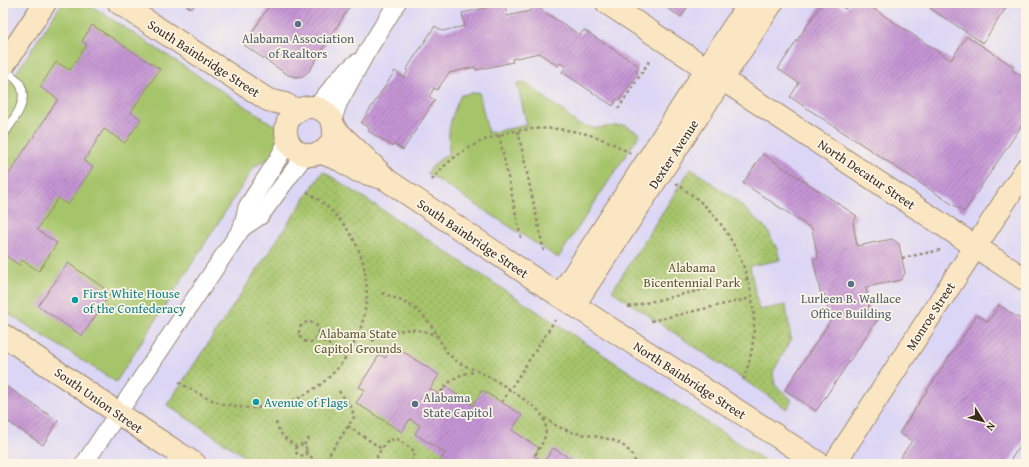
<svg xmlns="http://www.w3.org/2000/svg" width="1029" height="467" font-family="'Gentium Book Plus',serif">
<defs>
<pattern id="park-dots" width="8" height="8" patternUnits="userSpaceOnUse"><rect width="8" height="8" fill="#a6c46b"/><path d="M2 2h.1M6 6h.1" fill="none" stroke="#889f57" stroke-width="1.8" stroke-linecap="round"/></pattern>
<pattern id="building-hatch" width="6" height="6" patternUnits="userSpaceOnUse"><rect width="6" height="6" fill="#c494d4"/><path d="M-1 1l2-2M0 6l6-6M5 7l2-2" fill="none" stroke="#a079ab"/></pattern>
</defs>
<rect width="100%" height="100%" fill="#fcf5e5"/>
<filter id="ink" filterUnits="userSpaceOnUse"><feTurbulence type="fractalNoise" baseFrequency=".025" numOctaves="2"/><feDisplacementMap in="SourceGraphic" scale="8" xChannelSelector="R" yChannelSelector="G"/><feConvolveMatrix kernelMatrix="1 2 1 2 8 2 1 2 1" color-interpolation-filters="sRGB"/></filter>
<filter id="wash" filterUnits="userSpaceOnUse"><feTurbulence type="fractalNoise" baseFrequency=".012" numOctaves="4" result="noise"/><feDisplacementMap in="SourceGraphic" scale="16" xChannelSelector="R" yChannelSelector="G"/><feGaussianBlur stdDeviation="0.9" result="paint"/><feColorMatrix in="noise" values="0 0 0 0 0 0 0 0 0 0 0 0 0 0 0 0 0 1.4 0 .05"/><feComposite in="paint" operator="in"/></filter>
<g filter="url(#wash)">
<rect width="100%" height="100%" fill="#f0e4c6"/>
<rect fill="#dcd6f6" x="3" y="3" width="1023" height="461"/>
<g fill="#a6c46b" stroke="#707744">
<path d="M62,3h25l199,130 -17,25 -15,9 -138,215 -113,-72v-217z"/>
<path d="M524,82l41,31 12,11 17,4 31,-3 15,9 -82,124 -131,-85 10,-11 12,-9c-2,-23 2,-37 12,-58l18,-3 9,41 39,-8 -10,-42z"/>
</g>
<g fill="url(#park-dots)" stroke="#707744">
<path d="M691,168l43,31 33,30 10,20 3,11 -30,6 9,44 27,-5 5,35 -18,32 2,13 17,15 -5,9 -175,-118z"/>
<path d="M323,171l447,293h-514l-89,-59z"/>
</g>
<g id="blocks">
<g fill="url(#building-hatch)">
<path d="M182,3h14l-4,6z"/>
<path d="M271,3h81l-43,68 -6,5 -7,1 -8,-2 -44,-30z"/>
<path d="M659,3h31l-9,14z"/>
<path d="M822,3h14l9,6 5,-6h15l86,57 16,-24 47,31 -2,3 14,9v40l-62,93 -174,-115 9,-14 -21,-14z"/>
<path d="M926,3h83l-26,40 -52,-34 1,-2z"/>
<path d="M505,4l2,12 23,-5 4,-6 46,30 4,-5 55,36 -3,6 2,1 -18,27 -3,-1 -4,7 -51,-34 4,-5 -6,-4 -2,3 -19,-13 -27,6 1,3 -37,8 -1,-3 -26,6 -12,17 -3,-2 -5,9 6,3 -32,50 -9,-6 -2,2 -24,-15 1,-3 -8,-5 34,-52 9,7 4,-7 -2,-1 29,-44 7,5 23,-5 -3,-13z"/>
<path d="M92,25l68,44 -29,43 10,7 -16,24 -21,-14 -20,32 9,6 -25,38 -10,-7 -21,32 20,13 -18,28 -17,-11 -3,5 -16,-11v-71l55,-84 -18,-12 16,-25 14,8 17,-26 -5,-3z"/>
<path d="M763,154l94,62 -4,7 4,23 35,-7 7,5 6,29 -4,7 -35,7 4,24 9,6 -63,94 -31,-21 45,-69 -5,-27 -4,1 -8,-36 5,-1 -6,-29 -69,-46z"/>
<path d="M68,263l43,30 -29,43 -44,-30z"/>
<path d="M999,305l27,18v113l-18,28h-98l-10,-6 12,-17 -13,-8 78,-118 11,7z"/>
<path d="M393,345l46,30 -9,14 10,6 5,-8 28,18 9,-15 40,25 -10,15 27,18 -5,8 10,6 9,-14 26,16h-141l7,-11 -30,-19 5,-9 -10,-6 -8,13 -46,-29 9,-13 -6,-3 21,-33 5,4z"/>
<path d="M3,384l55,37 -15,24 -40,-27z"/>
</g>
</g>
</g>
<g filter="url(#ink)">
<use href="#blocks" fill-opacity="0" stroke="#968772" stroke-width="1"/>
<g fill="none" stroke-linecap="round" stroke-linejoin="round">
<g stroke="#968772" stroke-width="10">
<path id="lane" d="M3,70c5,3 14,8 17,14 10,17 -8,38 -17,51"/>
</g>
<g stroke="#968772" stroke-width="19">
<g id="street">
<path d="M313,107l8,-6 20,-25 15,-13"/>
<path d="M332,122l6,-18 28,-51 31,-50"/>
<path d="M242,228l18,-12 45,-61"/>
<path d="M84,464l158,-236 5,-21 31,-48 10,-19"/>
</g>
</g>
<g stroke="#968772" stroke-width="24">
<g id="secondary">
<path d="M119,3l149,97 17,4 13,7"/>
<path d="M607,3l419,277"/>
<path d="M3,66l42,-63"/>
<circle cx="310" cy="131" r="24"/>
<path d="M335,129c17,17 35,33 52,51l173,116 260,168"/>
<path d="M322,153l18,7 18,11 24,7"/>
<path d="M560,296l189,-293"/>
<path d="M574,305l198,-302"/>
<path d="M3,335l143,97 49,32"/>
<path d="M834,464l192,-295"/>
</g>
</g>
<g stroke="#968772" stroke-width="2.5" stroke-dasharray="3 3" stroke-linecap="butt">
<path d="M482,3l1,6"/>
<path d="M618,109l32,-49"/>
<path d="M518,131l26,121"/>
<path d="M499,135l22,103"/>
<path d="M432,180c46,-60 139,-66 199,-26"/>
<path d="M676,183c12,9 25,18 35,29 40,45 56,114 31,170"/>
<path d="M902,258l39,-8"/>
<path d="M382,293c27,10 39,15 54,40 5,9 9,19 17,25 10,9 22,11 33,17 18,10 37,23 53,36 12,17 7,28 -4,44"/>
<path d="M628,307l120,-28"/>
<path d="M651,321l100,-23"/>
<circle cx="309" cy="332" r="10"/>
<path d="M318,337l29,20"/>
<path d="M372,341c23,-12 41,-16 65,-5"/>
<path d="M179,382c16,10 31,19 49,23 91,21 166,-76 129,-159 -11,-24 -29,-40 -51,-55"/>
<path d="M441,392c9,-12 18,-19 34,-20"/>
<path d="M502,402l53,-82"/>
<path d="M544,418c9,6 18,11 28,14 25,7 54,2 64,32"/>
<path d="M276,422c3,12 9,17 20,24"/>
<path d="M348,426l34,23"/>
<circle cx="301" cy="450" r="5.5"/>
<path d="M304,445l5,-7"/>
<path d="M305,453l17,11"/>
<path d="M323,464l31,-47 -2,-9 -14,-18"/>
<path d="M378,464l-1,-8 11,-16 9,-1 16,11 1,8 -4,6"/>
</g>
<use href="#lane" stroke="#fff" stroke-width="8"/>
<use href="#street" stroke="#fff" stroke-width="17"/>
<use href="#secondary" stroke="#fbe6c4" stroke-width="22"/>
</g>
</g>
<g fill="#5c6f8a" stroke="#fcf5e5" stroke-width="1.5">
<circle cx="298" cy="24" r="4"/>
<circle cx="851" cy="284" r="4"/>
<circle cx="415" cy="404" r="4"/>
</g>
<g fill="#0f9aa8" stroke="#fcf5e5" stroke-width="1.5">
<circle cx="75" cy="300" r="4"/>
<circle cx="256" cy="402" r="4"/>
</g>
<g text-anchor="middle" stroke-width="3.5" stroke-linejoin="round" paint-order="stroke">
<g font-size="13" fill="#4e5e75" stroke="#fcf5e5">
<text x="298" y="43">Alabama Association<tspan x="298" dy="15">of Realtors</tspan></text>
<text x="851" y="303">Lurleen B. Wallace<tspan x="851" dy="15">Office Building</tspan></text>
<text x="423" y="402" text-anchor="start">Alabama<tspan x="423" dy="15">State Capitol</tspan></text>
</g>
<g font-size="13" fill="#3b2a1e" stroke="#fcf5e5">
<text transform="translate(204 58) rotate(33)" y="5">South Bainbridge Street</text>
<text transform="translate(673 154) rotate(-57)" y="5">Dexter Avenue</text>
<text transform="translate(867 174) rotate(34)" y="5">North Decatur Street</text>
<text transform="translate(473 238) rotate(34)" y="5">South Bainbridge Street</text>
<text transform="translate(930 316) rotate(-57)" y="5">Monroe Street</text>
<text transform="translate(690 380) rotate(33)" y="5">North Bainbridge Street</text>
<text transform="translate(99 400) rotate(35)" y="5">South Union Street</text>
</g>
<g font-size="13" fill="#5b5835" stroke="#fcf5e5">
<text x="692" y="272">Alabama<tspan x="692" dy="15">Bicentennial Park</tspan></text>
<text x="358" y="338">Alabama State<tspan x="358" dy="15">Capitol Grounds</tspan></text>
</g>
<g font-size="13" fill="#0d838f" stroke="#fcf5e5" text-anchor="start">
<text x="83" y="298">First White House<tspan x="83" dy="15">of the Confederacy</tspan></text>
<text x="264" y="407">Avenue of Flags</text>
</g>
</g>
<rect width="1029" height="467" fill="none" stroke="#fcf5e5" stroke-width="16"/>
<g transform="translate(983 421) rotate(126)" stroke="#fcf5e5" stroke-width="3" paint-order="stroke">
<path d="M0-3L7 15L0 10L-7 15Z" fill="#3b2a1e"/>
<text y="-6" font-size="11" font-weight="bold" text-anchor="middle" fill="#3b2a1e">N</text>
</g>
</svg>
